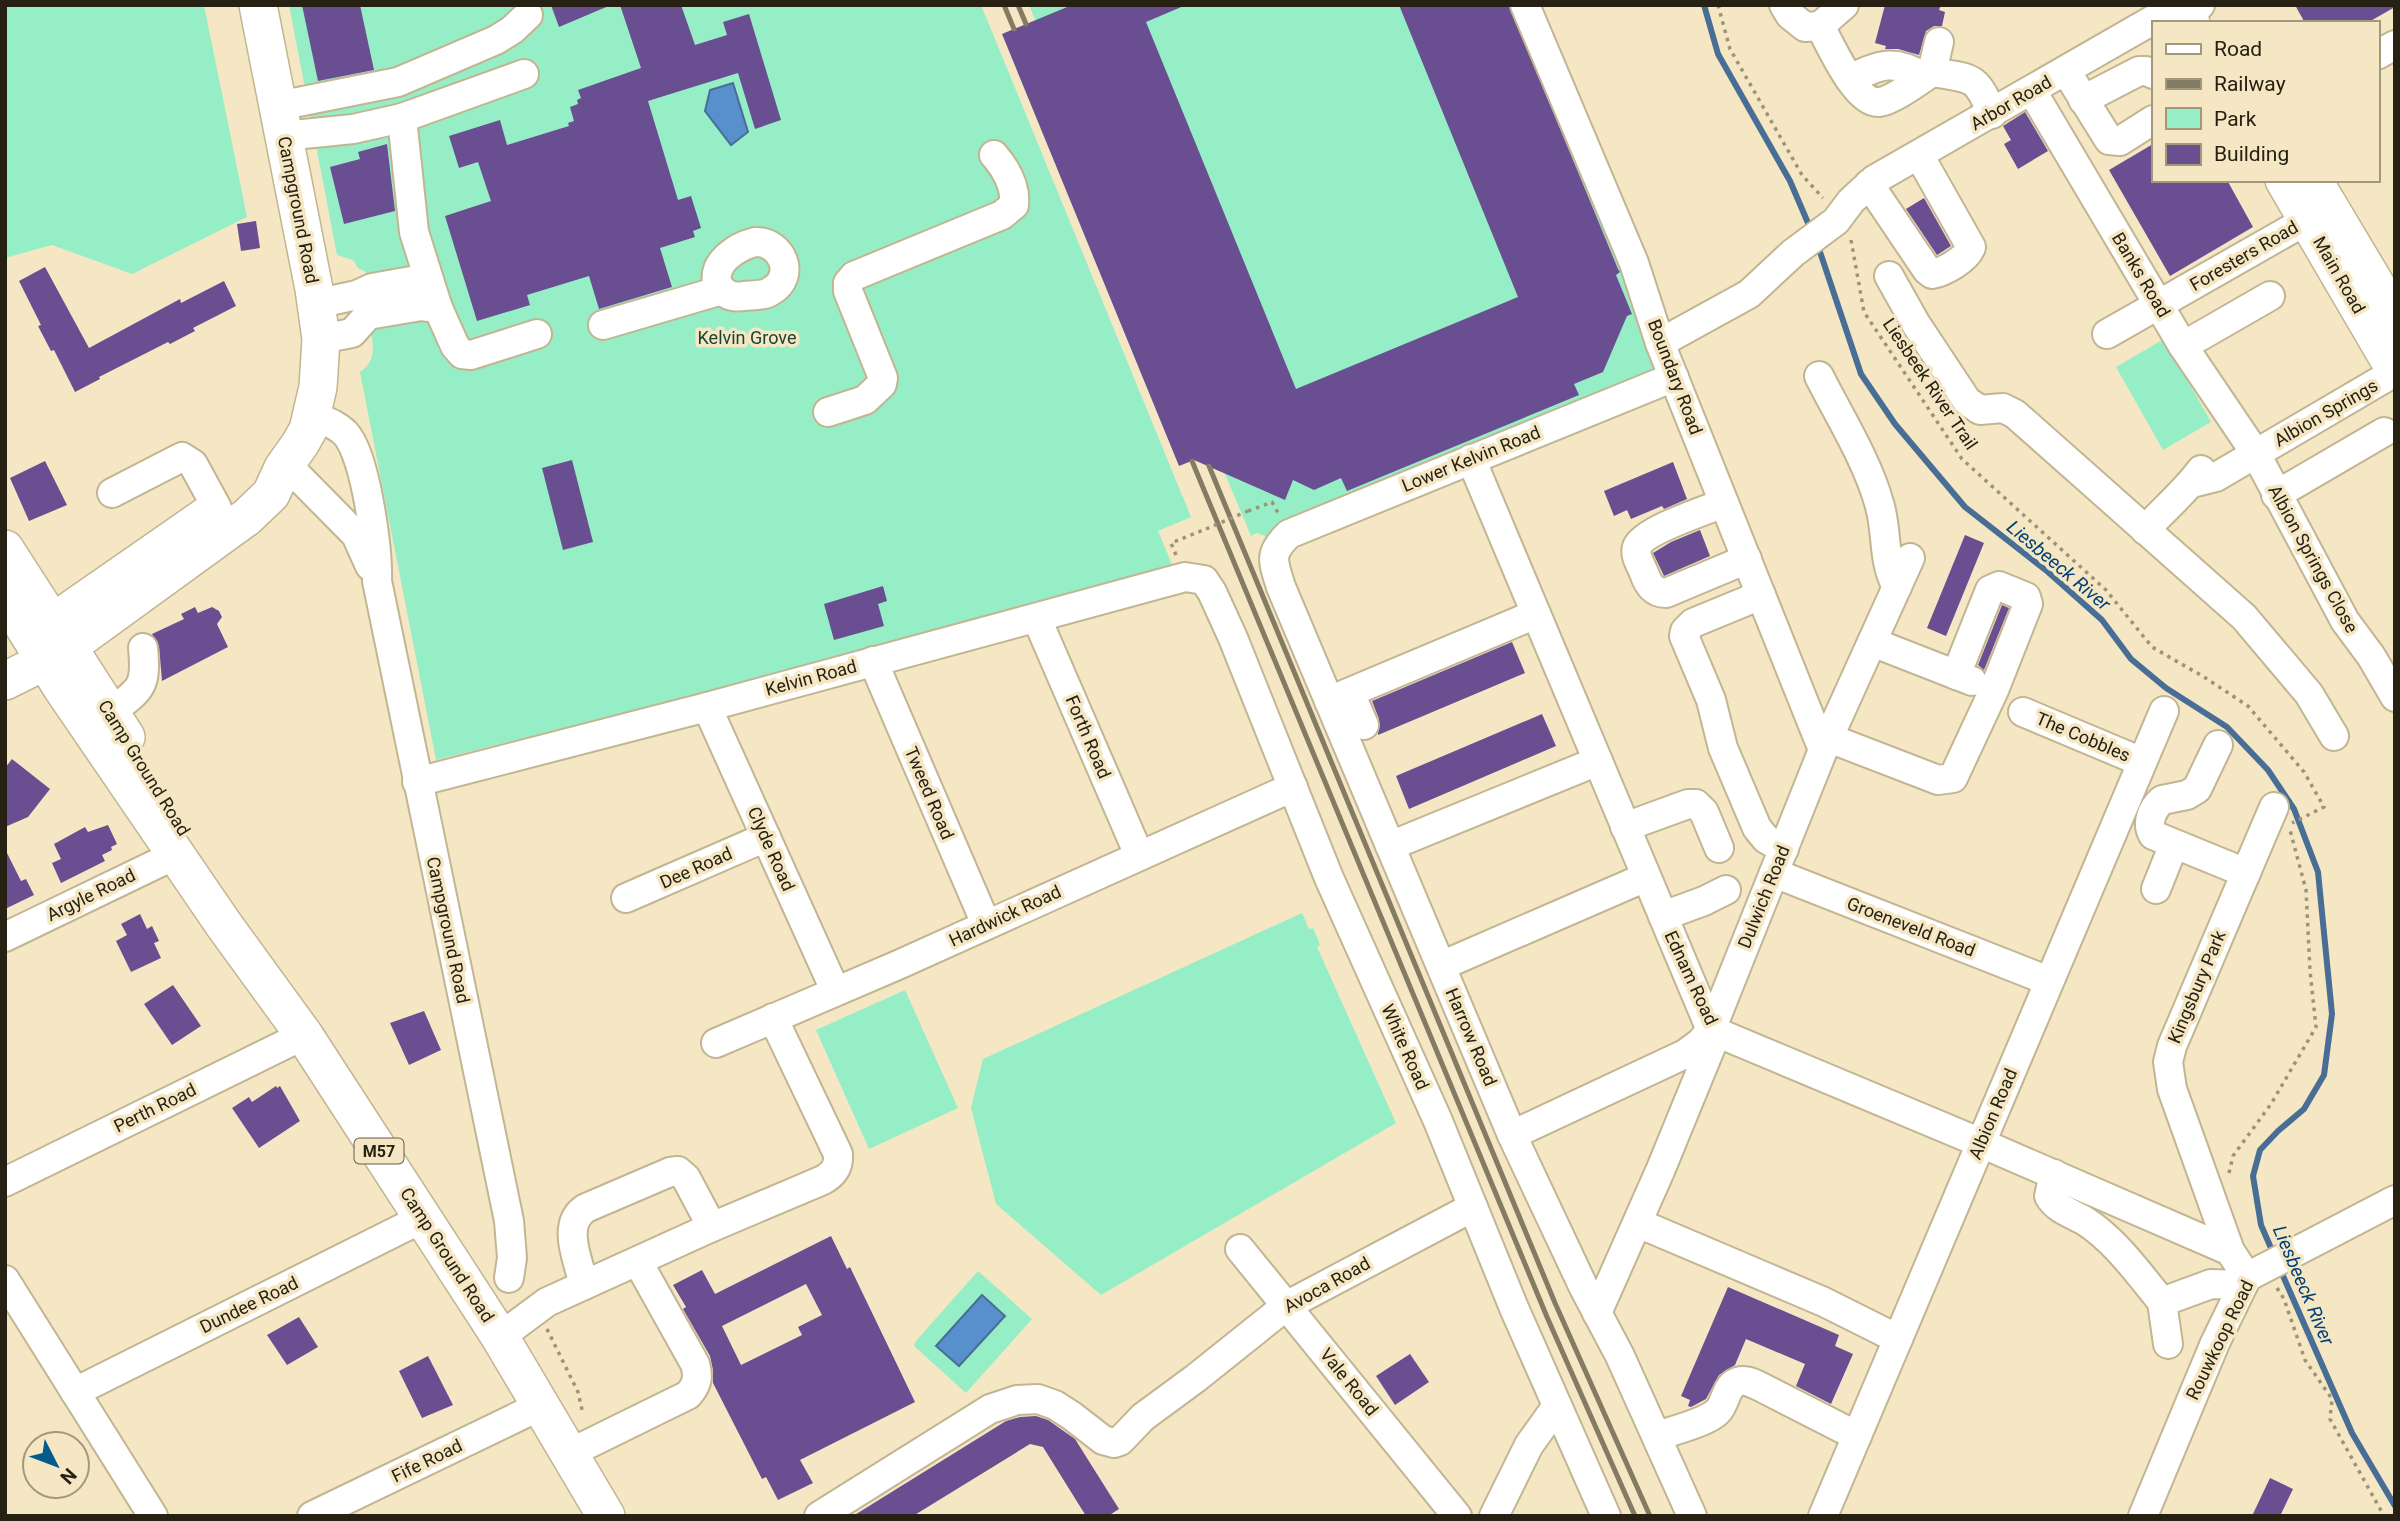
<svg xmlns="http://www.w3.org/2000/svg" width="2400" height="1521" font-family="Roboto,sans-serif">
<rect width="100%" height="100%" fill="#f5e7c3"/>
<g fill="#96eec6">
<path d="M5,5h199l43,212 -115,57 -80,-29 -47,13z"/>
<path d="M289,5h692l210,512 -33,14 18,43 -740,186 -76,-388c15,-10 14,-23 11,-39l5,-4 -10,-57 -8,-4 -5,-8 -16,-5z"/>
<path d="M1029,5h496l149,372 -394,165 -23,-9 -6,3z"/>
<path d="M2164,339l47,83 -48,28 -47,-83z"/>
<path d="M1302,913l7,16 4,-1 7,17 -3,2 79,176 -295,172 -105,-91 -25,-96 12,-49z"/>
<path d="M905,990l53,118 -89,41 -53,-119z"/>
<path d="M978,1271l54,48 -66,74 -52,-47 1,-4z"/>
</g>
<g fill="#588fcd" stroke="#496e95" stroke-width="2">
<path d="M733,83l15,49 -17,13 -26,-34 5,-21z"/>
<path d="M982,1295l23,21 -46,50 -23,-20z"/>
</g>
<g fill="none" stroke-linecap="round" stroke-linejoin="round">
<g stroke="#496e95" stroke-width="6">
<path d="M1704,5l14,49 72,127 21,49"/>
<path d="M1817,243l44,131 34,50 70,83 83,65 54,48 29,39 35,29 61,39 41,43 26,39 24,63 14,142 -8,61 -20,34 -26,22 -18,19 -7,26 8,49 13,30"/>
<path d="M2280,1269l72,164 43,73"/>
</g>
</g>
<g fill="#6a4e92" fill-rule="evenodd">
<path d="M302,5h58l14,65 -56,11z"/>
<path d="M551,5h60l-52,22z"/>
<path d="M620,5h61l14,40 32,-10 -4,-13 26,-8 32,106 -26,9 -17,-56 -90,28 30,99 13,-4 10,32 -8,3 2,6 -35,11 12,39 -73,22 -10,-33 -62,19 3,10 -53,16 -32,-105 46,-15 -13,-39 -19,6 -10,-32 51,-16 7,25 62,-19 -1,-3 6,-2 -4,-14 8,-3 -1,-4 4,-2 -3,-8 63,-22z"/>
<path d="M1072,5h114l-40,17 150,367 222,-92 -119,-292h110l109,264 2,3 -4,3 16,39 -5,2 -24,56 -29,12 5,11 -232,96 -6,-13 -27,12 -21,-10 -8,20 -91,-40 -15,6 -177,-432z"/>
<path d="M1885,5h56l-2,5 6,2 -3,14h-8l-8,5 -7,24 -21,-6h-13l1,-3 -11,-3z"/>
<path d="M2295,5h100v2l-28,16h-62z"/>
<path d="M2025,112l23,39 -30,18 -14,-25 7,-4 -8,-14z"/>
<path d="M387,144l8,67 -51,13 -14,-57 30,-8 -2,-7z"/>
<path d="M2153,144v36h74l26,47 -83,49 -61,-106z"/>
<path d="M1924,198l27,48 -14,9 -31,-46z"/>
<path d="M256,221l4,27 -19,3 -4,-27z"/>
<path d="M45,267l44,81 91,-49 1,4 43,-22 12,25 -43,22 2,3 -25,13 -2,-2 -69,35 1,2 -25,13 -21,-42 -3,1 -13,-25 3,-1 -22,-44z"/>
<path d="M572,460l21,82 -30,8 -21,-82z"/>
<path d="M45,461l22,44 -38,16 -19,-43z"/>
<path d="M1673,462l14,37 -23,10 -2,-3 -31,13 -4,-9 -13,6 -10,-25z"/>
<path d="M1700,530l10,26 -46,20 -11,-23 18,-11z"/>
<path d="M1965,535l19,8 -38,93 -19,-8z"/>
<path d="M883,586l4,15 -9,3 6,22 -50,14 -10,-36z"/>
<path d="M2002,605l7,3 -25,62 -6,-5z"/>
<path d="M195,607l3,6 14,-6 7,4 3,6 -5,7 11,23 -66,34 -3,-35 -7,-12 32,-15 -3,-5z"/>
<path d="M1512,642l13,31 -147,62 1,-16 -7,-18z"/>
<path d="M1542,714l14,32 -147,63 -13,-33z"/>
<path d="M12,759l38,30 -22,28 -23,10v-59z"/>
<path d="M108,825l9,19 -6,3 1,3 -10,5 3,6 -44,22 -9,-20 9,-4 -7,-15 31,-17 3,5z"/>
<path d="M5,849l16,32 5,-2 8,16 -29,14z"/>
<path d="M140,914l7,15 5,-3 7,15 -5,2 7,15 -30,14 -15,-31 11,-6 -6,-11z"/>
<path d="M173,985l28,41 -29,19 -28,-41z"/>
<path d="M424,1011l17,39 -32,15 -19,-42z"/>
<path d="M276,1086l1,2 3,-2 20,35 -41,27 -27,-40 17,-11 3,5z"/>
<path d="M831,1236l16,33 3,-2 65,135 -115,58 13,23 -35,17 -12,-23 -4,2 -49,-96v-13l-3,-14 -27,-47 3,-2 -13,-22 29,-15 13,24zM806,1284l16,31 -24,12 4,8 -61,30 -19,-39z"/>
<path d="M1728,1287l111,48 -4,11 18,8 -22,50 -35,-18 9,-22 -59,-25 -11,26 -16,10 -13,24 -15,8 -3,-1 2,-6 -9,-4z"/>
<path d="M299,1317l19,30 -31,18 -20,-30z"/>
<path d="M1410,1354l19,28 -34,23 -19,-29z"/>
<path d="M428,1356l25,49 -31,13 -23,-47z"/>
<path d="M1036,1416l12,4 27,19 44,70 -11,7h-22l-43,-69 -13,-3 -117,72h-60l153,-95 14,-4z"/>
<path d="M2270,1478l23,11 -13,27h-28z"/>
</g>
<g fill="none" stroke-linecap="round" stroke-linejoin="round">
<g stroke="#c2b592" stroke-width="32">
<g id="minor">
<path d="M1525,5l109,258 26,80 163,407"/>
<path d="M1784,5l6,10 15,12 15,-1"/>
<path d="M1844,5l-24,21c10,18 36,78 59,76 13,-1 41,-22 53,-30 40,7 44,2 60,42"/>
<path d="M2377,55l18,-10"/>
<path d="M2066,71l43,69 11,1 33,-21"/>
<path d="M1932,72l7,-30"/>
<path d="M1850,79c29,-14 44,-21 74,-2"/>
<path d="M2032,91l151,255 73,108 89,167 26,35 24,41"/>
<path d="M2083,100l56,-29h7l7,3"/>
<path d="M278,106l120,-24 98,-42 16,-10 16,-15"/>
<path d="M402,118l12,114 24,76 17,38 7,8 9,1 66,-21"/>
<path d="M284,136l69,-7 49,-11 122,-44"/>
<path d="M1869,184l58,86 5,4c12,-2 35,-15 39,-27l-52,-92"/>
<path d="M755,242c27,-1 42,34 16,49 -7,5 -18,4 -27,5 -13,2 -21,-2 -27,-13 -4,-21 19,-36 38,-41z"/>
<path d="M1889,276l27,48 51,77 13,9 23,-2 12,6 229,203 65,77 25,42"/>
<path d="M315,304l42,-9 15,-7 56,-10"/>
<path d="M603,325l119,-35"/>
<path d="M2107,334l200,-114"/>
<path d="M321,339l31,-6 16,-18 53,-9 17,2"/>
<path d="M1660,343l89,-49 44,-41 43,-32 15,-20 23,-21 284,-163 24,-10 18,-2"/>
<path d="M2183,346l87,-50"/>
<path d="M1819,376c20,40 48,84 60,127 9,28 3,58 18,84"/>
<path d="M1674,377l-385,157c-21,20 -16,27 -8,53l231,548 72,153 36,68 72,160"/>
<path d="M828,412l37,-12 17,-16 1,-6 -35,-87v-8l6,-7 148,-61 12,-10c2,-19 -8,-36 -20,-50"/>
<path d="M312,415c11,5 24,9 33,18 21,22 33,117 32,148l132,640 3,37 -3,20"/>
<path d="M1471,459l240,571 270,113 249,108 17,26"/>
<path d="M286,464l70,71 14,31"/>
<path d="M2192,483l24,-6 179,-105"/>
<path d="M112,493l70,-36 11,7 24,44"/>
<path d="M2276,495l108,-63"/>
<path d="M1724,503c-17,7 -80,27 -87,44 -3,8 4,18 7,26 4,11 9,20 22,20l81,-34"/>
<path d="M2145,530c18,-20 40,-38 56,-60"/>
<path d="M1761,595l-68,28 -8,8 -1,5 27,64 12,48 34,80 9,11 18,10"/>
<path d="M1037,619l102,236"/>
<path d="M1872,642l100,39"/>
<path d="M873,661l113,263"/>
<path d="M1350,693l14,32"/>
<path d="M1329,701l207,-87"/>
<path d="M707,707l128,283"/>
<path d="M2023,712l119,50"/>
<path d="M110,713c30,-24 37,-24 33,-65"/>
<path d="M1829,738l109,42 15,-2 41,-88 34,-86 -2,-7 -27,-11 -9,4 -34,85"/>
<path d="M2218,745l-21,44 -10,6 -25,5c-10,9 -16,23 -9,35l93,38"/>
<path d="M417,782l290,-75 478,-130 19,3 8,12 21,46 96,240 109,243 76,187 92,208"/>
<path d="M1625,827l63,-23h8l8,8 15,36"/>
<path d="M1390,846l208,-85"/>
<path d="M1774,873l275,108"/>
<path d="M2156,889l18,-45"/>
<path d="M626,898l140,-61"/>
<path d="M1663,916l41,-15 22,-11"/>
<path d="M5,937l172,-83"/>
<path d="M1441,966l205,-89"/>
<path d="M716,1043l182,-78 395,-178"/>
<path d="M1512,1135l173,-81 15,-11 11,-13 112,-280 87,-192"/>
<path d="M2054,1174l-5,22c7,13 24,18 36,25 31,20 54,53 77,81l49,-18 32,1"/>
<path d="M5,1182l299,-147"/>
<path d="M1638,1223l186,79 74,37"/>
<path d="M1240,1249l217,267"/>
<path d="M2230,1251l-58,-162 -4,-27 4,-16 102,-239"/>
<path d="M5,1280l148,236"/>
<path d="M584,1285c-5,-23 -24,-61 2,-77l84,-36 8,-1 8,7 26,49"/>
<path d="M2162,1302l6,42"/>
<path d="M1597,1313l63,-142 57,-139"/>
<path d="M500,1337l47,-35 165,-75 111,-47c11,-6 16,-13 15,-26l-65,-136"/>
<path d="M75,1392l348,-174"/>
<path d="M1657,1436c15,-5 51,-14 61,-25 7,-7 8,-23 17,-28 8,-5 18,0 26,4l96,49"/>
<path d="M570,1453l118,-58c9,-10 11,-18 7,-31l-57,-102"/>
<path d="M312,1516l230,-111"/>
<path d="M819,1516l171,-107 27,-9 21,-1 17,6 17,11 31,24 11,3 6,-2 23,-24 53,-39 90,-72 187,-99"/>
<path d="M1494,1516l35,-71 28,-39"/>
<path d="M1823,1516l341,-805"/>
<path d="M2143,1516l72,-173 32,-66 148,-77"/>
</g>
</g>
<g stroke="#c2b592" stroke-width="40">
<g id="major">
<path d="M2181,5l10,18"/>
<path d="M2284,180l111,190"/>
<path d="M2315,183l80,134"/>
<path d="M5,549l121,188"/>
<path d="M5,596l57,92 162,237 80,110 196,302 106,179"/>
<path d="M32,637l177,-123"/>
<path d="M5,681l40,-20 38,-25 164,-119 24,-23 12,-26 17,-24 8,-14 10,-43 3,-48 -7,-50 -56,-284"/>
</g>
</g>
<g stroke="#9d9379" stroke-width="3.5" stroke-dasharray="3.5 5" stroke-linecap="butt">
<path d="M1718,5l12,44 72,126 21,23"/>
<path d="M1851,240l13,72 98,147 144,131 46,57 52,30 44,29 56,66 20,35 -32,16"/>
<path d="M1248,511l24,-9 6,11"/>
<path d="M1176,555l-5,-12 35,-14"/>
<path d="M2229,1173l4,-17 38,-52 45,-77 -6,-56 -4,-81 -16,-60"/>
<path d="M2277,1288l7,11 21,61 27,39 -2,20 54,97"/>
<path d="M547,1329l31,63 5,22"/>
</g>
<use href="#minor" stroke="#fff" stroke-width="28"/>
<use href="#major" stroke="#fff" stroke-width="37"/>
<g stroke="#847b63" stroke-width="5">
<path d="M1004,5l10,24"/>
<path d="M1018,5l8,19"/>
<path d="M1192,461l355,856 88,199"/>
<path d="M1209,466l346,837 95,213"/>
</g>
<path stroke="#9d9379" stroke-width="3.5" stroke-dasharray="3.5 5" stroke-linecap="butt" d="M1206,529l42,-18"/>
</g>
<g text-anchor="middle" stroke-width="7" stroke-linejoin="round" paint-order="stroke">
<rect fill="#f5e7c3" stroke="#645c48" stroke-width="2" x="354.5" y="1138.5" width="49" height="25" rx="5"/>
<g font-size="16" font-weight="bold" fill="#262113">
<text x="379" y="1157">M57</text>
</g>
<g font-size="18" fill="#262113" stroke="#f5e7c3">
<text transform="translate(2011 103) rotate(-30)" y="6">Arbor Road</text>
<text transform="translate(298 210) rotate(79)" y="6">Campground Road</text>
<text transform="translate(2244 256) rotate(-30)" y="6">Foresters Road</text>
<text transform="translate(2141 275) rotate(59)" y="6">Banks Road</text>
<text transform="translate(2339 275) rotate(60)" y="6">Main Road</text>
<text transform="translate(1675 377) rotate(69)" y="6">Boundary Road</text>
<text transform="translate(1930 384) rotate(56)" y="6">Liesbeek River Trail</text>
<text transform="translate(2326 413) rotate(-30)" y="6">Albion Springs</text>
<text transform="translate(1471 459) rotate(-22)" y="6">Lower Kelvin Road</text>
<text transform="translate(2313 559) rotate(61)" y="6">Albion Springs Close</text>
<text transform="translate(811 678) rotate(-15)" y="6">Kelvin Road</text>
<text transform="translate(1088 737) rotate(67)" y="6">Forth Road</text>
<text transform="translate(2083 737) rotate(23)" y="6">The Cobbles</text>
<text transform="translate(144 768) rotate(58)" y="6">Camp Ground Road</text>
<text transform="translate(929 793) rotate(67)" y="6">Tweed Road</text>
<text transform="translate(771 849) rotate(66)" y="6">Clyde Road</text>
<text transform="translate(696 868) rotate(-24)" y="6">Dee Road</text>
<text transform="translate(91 895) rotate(-26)" y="6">Argyle Road</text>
<text transform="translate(1764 897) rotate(-68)" y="6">Dulwich Road</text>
<text transform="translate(1005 916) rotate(-25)" y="6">Hardwick Road</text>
<text transform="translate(1911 927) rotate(21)" y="6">Groeneveld Road</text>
<text transform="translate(448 930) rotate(78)" y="6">Campground Road</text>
<text transform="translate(1691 978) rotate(65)" y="6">Ednam Road</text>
<text transform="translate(2197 987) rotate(-67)" y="6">Kingsbury Park</text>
<text transform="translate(1471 1037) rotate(67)" y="6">Harrow Road</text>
<text transform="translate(1405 1047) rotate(66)" y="6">White Road</text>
<text transform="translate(155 1108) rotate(-26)" y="6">Perth Road</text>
<text transform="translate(1993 1114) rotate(-67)" y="6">Albion Road</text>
<text transform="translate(447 1255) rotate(57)" y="6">Camp Ground Road</text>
<text transform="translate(1327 1285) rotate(-29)" y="6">Avoca Road</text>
<text transform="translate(249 1305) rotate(-26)" y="6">Dundee Road</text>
<text transform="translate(2220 1340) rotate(-64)" y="6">Rouwkoop Road</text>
<text transform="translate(1349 1382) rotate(51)" y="6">Vale Road</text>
<text transform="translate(427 1461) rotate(-26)" y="6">Fife Road</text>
</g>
<g font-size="18" fill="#1a4332" stroke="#f5e7c3">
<text x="747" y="344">Kelvin Grove</text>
</g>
<g font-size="19" font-style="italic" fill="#004079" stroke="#f5e7c3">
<text transform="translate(2059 565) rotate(40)" y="7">Liesbeeck River</text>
<text transform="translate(2304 1285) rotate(67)" y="7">Liesbeeck River</text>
</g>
</g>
<rect width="2400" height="1521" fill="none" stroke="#262113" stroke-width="14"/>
<rect x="2152" y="21" width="228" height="161" fill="#f5e7c3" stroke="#a2987d" stroke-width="2"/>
<rect x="2166" y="44" width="35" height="10" fill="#ffffff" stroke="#a2987d" stroke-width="2"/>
<text x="2214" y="56" font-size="21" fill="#262113">Road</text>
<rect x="2166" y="79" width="35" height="10" fill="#847b63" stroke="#a2987d" stroke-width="2"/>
<text x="2214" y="91" font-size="21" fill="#262113">Railway</text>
<rect x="2166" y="108" width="35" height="21" fill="#96eec6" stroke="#a2987d" stroke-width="2"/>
<text x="2214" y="126" font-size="21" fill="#262113">Park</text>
<rect x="2166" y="144" width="35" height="21" fill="#6a4e92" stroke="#a2987d" stroke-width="2"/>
<text x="2214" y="161" font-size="21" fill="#262113">Building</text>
<g transform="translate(56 1465) rotate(132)"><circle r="33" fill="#f5e7c3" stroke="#a2987d" stroke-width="2"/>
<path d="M0-5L12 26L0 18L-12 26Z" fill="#035b8c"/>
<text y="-10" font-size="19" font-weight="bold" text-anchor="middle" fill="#262113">N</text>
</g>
</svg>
